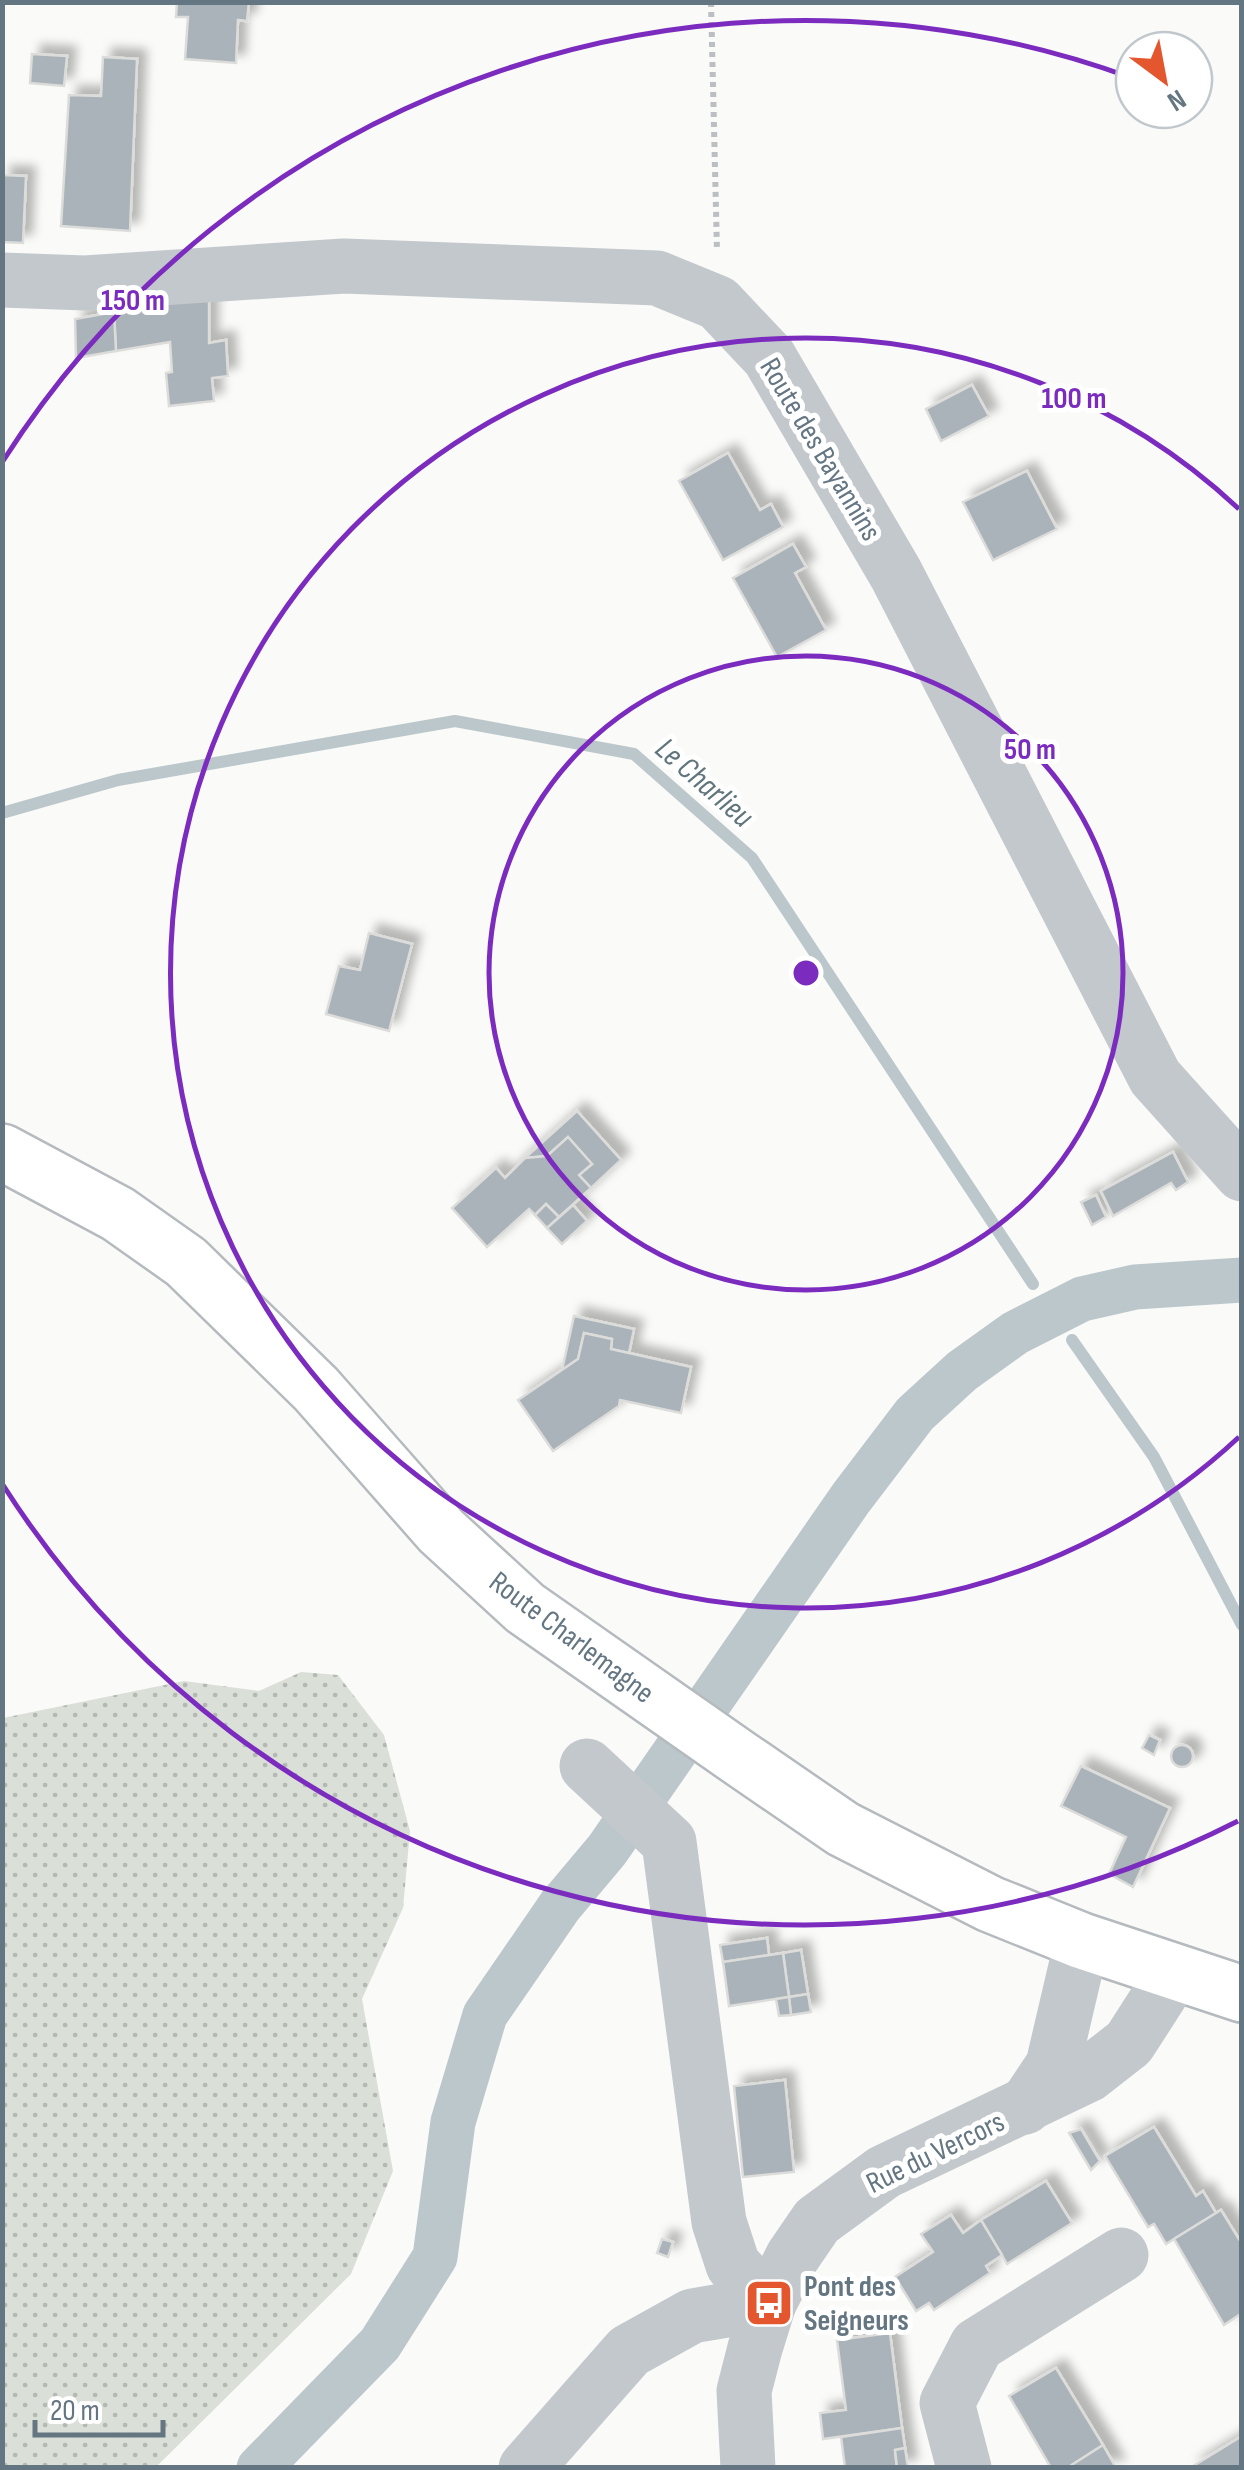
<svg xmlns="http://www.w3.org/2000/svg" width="1244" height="2470" font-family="'Sofia Sans Condensed',sans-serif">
<defs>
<pattern id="grass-dots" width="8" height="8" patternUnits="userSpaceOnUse" patternTransform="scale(2.5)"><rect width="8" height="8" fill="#dadfd7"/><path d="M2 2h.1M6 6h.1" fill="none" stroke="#b4b9b4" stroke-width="1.8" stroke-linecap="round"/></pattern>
<filter id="shadow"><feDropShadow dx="9" dy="-9" stdDeviation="5" flood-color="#0004"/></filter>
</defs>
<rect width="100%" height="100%" fill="#fafaf8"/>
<path fill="url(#grass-dots)" d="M301,1672l37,3 46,60 26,96 -7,77 -41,91 31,172 -42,103 -195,193h-153v-749l181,-37 75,10z"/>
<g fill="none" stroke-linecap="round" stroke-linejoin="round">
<g stroke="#bbc7cb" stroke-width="12">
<path d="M2,813l116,-33 337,-59 179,33 118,104 281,426"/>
<path d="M1072,1340l82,117 88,168"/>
</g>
<path stroke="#bbc7cb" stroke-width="45" d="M259,2468l121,-124 55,-87 18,-135 32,-107 75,-109 47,-56 244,-352 64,-84 47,-43 53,-38 67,-34 53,-12 107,-7"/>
</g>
<g fill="#aab3b9" stroke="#dcdcda" stroke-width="2.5" filter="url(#shadow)">
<path d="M177,2h72l-2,19 -9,-1 -2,43 -51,-4 3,-42h-12z"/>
<path d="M32,54l35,2 -3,30 -34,-3z"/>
<path d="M103,57l34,2 -7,172 -69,-5 8,-131 32,1z"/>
<path d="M2,175l24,1 -3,67 -21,-1z"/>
<path d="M209,296v47l17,-3 2,36 -16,2 2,23 -45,5 -3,-33 6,-1 -2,-30 -54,9 -2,-39z"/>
<path d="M114,312l2,39 -40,7 -1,-39z"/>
<path d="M972,385l17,31 -48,25 -15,-32z"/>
<path d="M728,453l32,57 11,-6 12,23 -60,33 -44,-79z"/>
<path d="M1027,471l30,58 -64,31 -30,-58z"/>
<path d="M793,544l13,23 -11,6 31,57 -49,27 -44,-79z"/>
<path d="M369,933l43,11 -23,87 -63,-17 13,-48 21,4z"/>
<path d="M577,1111l44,49 -30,28 -12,-13 13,-11 -24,-27 -21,19 -22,2z"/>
<path d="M568,1137l24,27 -13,11 12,13 -32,29 -13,-13 -11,11 -6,-6 -42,38 -35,-39 44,-40 9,10 20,-20 22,-2z"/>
<path d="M1173,1152l15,30 -12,8 -5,-7 -58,33 -12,-25z"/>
<path d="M1096,1195l10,22 -14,8 -11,-23z"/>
<path d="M546,1204l13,13 -12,11 -12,-13z"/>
<path d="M573,1205l14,16 -25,23 -15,-16z"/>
<path d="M574,1316l60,13 -5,24 -18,-4 1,-10 -28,-6 -6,26 -16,11z"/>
<path d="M584,1333l28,6 -1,10 80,18 -10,46 -61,-13 -1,6 -66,45 -35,-51 60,-41z"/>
<path d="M1149,1735l11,5 -6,15 -12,-7z"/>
<circle cx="1182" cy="1756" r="11"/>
<path d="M1081,1766l89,42 -37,79 -24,-13 17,-37 -65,-31z"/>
<path d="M767,1938l2,17 -46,7 -3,-17z"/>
<path d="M801,1950l7,44 -19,3 -6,-44z"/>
<path d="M783,1953l6,44 -60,9 -6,-44z"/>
<path d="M808,1994l3,18 -20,3 -2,-18z"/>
<path d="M789,1997l2,18 -12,1 -3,-17z"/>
<path d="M785,2080l9,92 -51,5 -9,-91z"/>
<path d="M1154,2127l42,69 7,-5 13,22 -50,31 -12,-20 -6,3 -43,-71z"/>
<path d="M1081,2129l19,32 -9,9 -22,-37z"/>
<path d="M1046,2181l26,42 -65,41 -26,-44z"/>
<path d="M1221,2210l21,34v69l-18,12 -50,-86z"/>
<path d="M951,2215l12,18 18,-13 21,35 -16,11 4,7 -56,37 -5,-7 -13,8 -21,-34 38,-25 -12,-18z"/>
<path d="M662,2239l11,3 -5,15 -11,-4z"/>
<path d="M890,2333l12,95 -79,11 -3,-26 26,-3 -9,-70z"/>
<path d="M1056,2368l47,77 -36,23h-16l-42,-72z"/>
<path d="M902,2428l3,20 -10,2 2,18h-52l-4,-31z"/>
<path d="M1242,2436v32h-52z"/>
<path d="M1103,2445l13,23h-49z"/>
<path d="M905,2448l3,20h-11l-2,-18z"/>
</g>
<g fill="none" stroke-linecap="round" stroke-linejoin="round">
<g stroke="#b5babe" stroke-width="60">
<path id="major" d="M2,1152l116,62 68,48 130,127 125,142 84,77 213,149 105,72 147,75 92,37 160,53"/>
</g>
<path stroke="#bbbfc2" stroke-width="6" stroke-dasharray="5 5" stroke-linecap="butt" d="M711,2l6,249"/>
<g stroke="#c3c8cc" stroke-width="55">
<path d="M2,280l83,3 259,-17 313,12 61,25 51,54 127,217 259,503 87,97"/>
<path d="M587,1766l82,76 50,380 14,43 36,38"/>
<path d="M1025,2107l28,-42 29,-124"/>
<path d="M526,2468l103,-117 63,-35 77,-13"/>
<path d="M748,2468l-4,-77 11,-43 14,-45 24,-47 24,-35 67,-49 204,-97 41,-32 45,-70"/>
<path d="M964,2468l-17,-65 30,-58 144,-90"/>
</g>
<use href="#major" stroke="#fff" stroke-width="55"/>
</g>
<g fill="none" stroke="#7b2cbf" stroke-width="5">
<circle cx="806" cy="973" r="317"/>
<path d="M1239 1437A635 635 0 1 1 1239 509"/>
<path d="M1238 1821A952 952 0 0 1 3 1485M3 461A952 952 0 0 1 1132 78"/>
</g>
<defs>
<g id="bus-square" transform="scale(2.5)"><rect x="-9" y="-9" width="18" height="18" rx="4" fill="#e4572e" stroke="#fff"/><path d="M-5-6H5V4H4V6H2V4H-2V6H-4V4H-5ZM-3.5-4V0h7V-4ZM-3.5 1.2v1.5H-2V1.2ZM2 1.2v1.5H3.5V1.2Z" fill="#fff"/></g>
</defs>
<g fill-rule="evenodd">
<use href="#bus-square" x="769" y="2303"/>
</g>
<g text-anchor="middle" stroke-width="10" stroke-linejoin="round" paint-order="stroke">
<g font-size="30" fill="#657683" stroke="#fff">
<text transform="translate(821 449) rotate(59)" y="10">Route des Bayannins</text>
<text transform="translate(572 1637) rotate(37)" y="10">Route Charlemagne</text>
<text transform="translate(935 2152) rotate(-26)" y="10">Rue du Vercors</text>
</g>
<g font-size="30" font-weight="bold" fill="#657683" stroke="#fff" text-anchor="start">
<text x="804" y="2296">Pont des<tspan x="804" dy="34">Seigneurs</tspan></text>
</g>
<g font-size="32" font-style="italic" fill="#60757c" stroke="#fff">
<text transform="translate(705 782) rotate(41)" y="11">Le Charlieu</text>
</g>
</g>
<circle cx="806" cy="973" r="15" fill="#7b2cbf" stroke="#fff" stroke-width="5"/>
<g font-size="30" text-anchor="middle" font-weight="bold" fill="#7b2cbf" stroke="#fff" stroke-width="10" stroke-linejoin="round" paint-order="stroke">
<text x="133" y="310">150 m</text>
<text x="1074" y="408">100 m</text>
<text x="1030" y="759">50 m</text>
</g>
<rect width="1244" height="2470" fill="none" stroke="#657683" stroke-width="10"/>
<g transform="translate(1164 80) rotate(148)"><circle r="48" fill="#ffffff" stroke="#c1c8cd" stroke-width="2.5"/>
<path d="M0-8L18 38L0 25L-18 38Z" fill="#e4572e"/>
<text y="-15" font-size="28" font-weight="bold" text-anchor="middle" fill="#657683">N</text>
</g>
<path d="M35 2420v15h128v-15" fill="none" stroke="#657683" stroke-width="5"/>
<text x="50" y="2420" font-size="30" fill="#657683" stroke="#ffffff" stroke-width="8" paint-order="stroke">20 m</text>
</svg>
